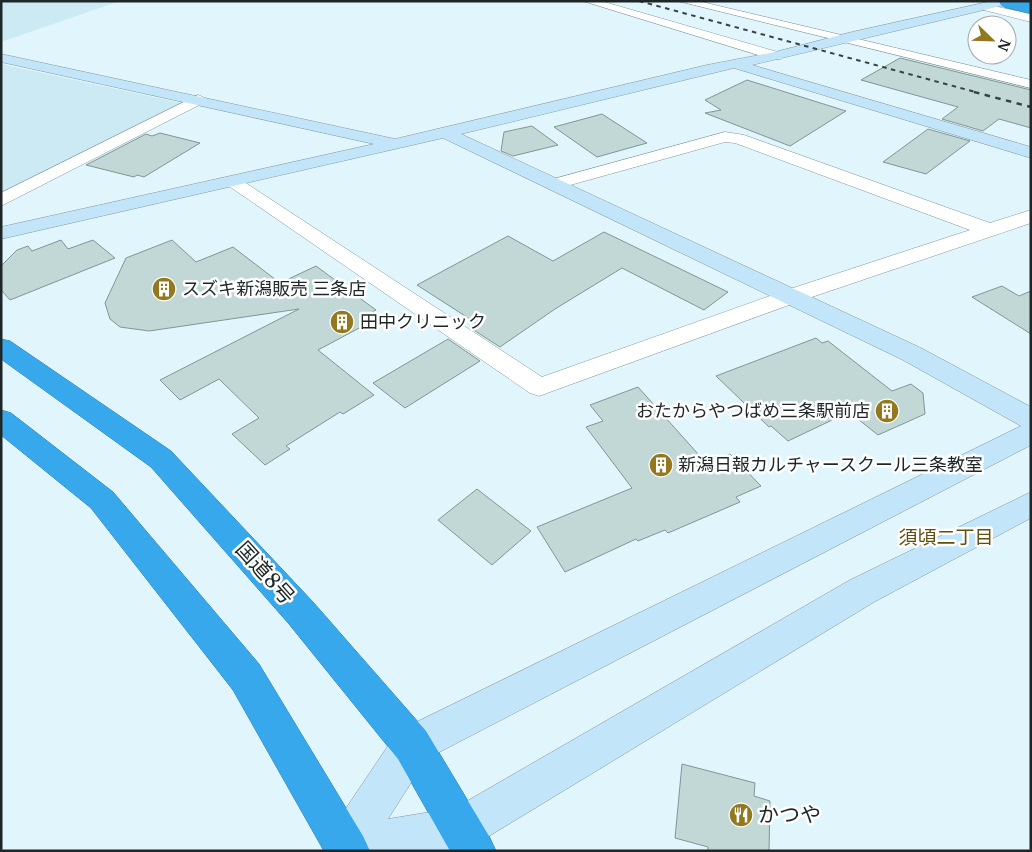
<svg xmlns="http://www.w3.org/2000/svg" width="1032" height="852" font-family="Merriweather,'Noto Sans JP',serif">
<rect width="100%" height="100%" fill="#e0f6fc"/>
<g fill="#cbeaf3">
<path d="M1,1h119l-119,41z"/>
<path d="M1,64l180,39 -180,89z"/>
</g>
<g fill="#c1d8d6" stroke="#809694">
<path d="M900,58l131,32v38l-32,-9 -16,12 -41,-12 16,-12 -97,-27z"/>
<path d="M747,80l99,31 -56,35 -85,-33 16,-3 -16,-10z"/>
<path d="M602,114l45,29 -50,14 -43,-30z"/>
<path d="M532,126l26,19 -45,11 -12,-5 3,-19z"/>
<path d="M928,129l42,12 -44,33 -43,-12z"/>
<path d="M160,133l40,10 -56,34 -7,-2 -3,2 -48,-12 60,-31 6,2z"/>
<path d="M604,232l124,60 -24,18 -82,-42 -67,41 -55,38 -31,-20 7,-4 -59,-38 91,-49 45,25z"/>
<path d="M61,240l7,9 25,-9 22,18 -105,42 -9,-10v-24l16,-16 11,-4 4,5z"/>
<path d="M172,240l24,22 37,-15 47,36 36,-17 60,44 -4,2 8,5 -62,33 56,45 -31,19 -3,-2 -54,34 4,3 -25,16 -33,-31 27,-16 -40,-39 -39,21 -20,-20 139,-71 -150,22 -29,-4 -10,-8 -5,-16 21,-45z"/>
<path d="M1002,286l17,10 12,-5v43l-59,-37z"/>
<path d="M816,338l6,5 6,-2 64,50 19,-7 12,9 2,21 -47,21 -29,-23 -61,29 -17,-15 -2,1 -53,-51z"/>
<path d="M448,339l32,22 -75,47 -32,-25z"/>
<path d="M638,387l69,77 23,-10 31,32 -25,11 4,5 -72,31 -3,-3 -27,11 -2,-2 -71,33 -28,-45 95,-39 -46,-61 17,-6 -13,-16z"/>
<path d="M477,489l54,42 -39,34 -54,-45z"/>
<path d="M682,764l73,19 -1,13 16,5 -1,50h-61v-4l-33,-9z"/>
</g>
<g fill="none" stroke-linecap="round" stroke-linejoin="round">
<g stroke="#83979c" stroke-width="1">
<g id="street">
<path d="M583,1h18l180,52 2,3 -2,3h-10z"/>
<path d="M678,1h20l333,79v8z"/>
<path d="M984,4l47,10v8l-51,-13 -2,-2z"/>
<path d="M198,95l5,2 3,3 -3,3 -202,103v-13z"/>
<path d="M725,132l19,3 246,88 41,-13v13l-231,78 -261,95 -9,-3 -307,-211 3,-4h12l304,199 242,-86 186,-61 -235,-87 -10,-1 -169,47 -6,-1 -3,-4 3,-4z"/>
</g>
</g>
<g stroke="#83979c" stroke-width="1">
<path id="secondary" d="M992,1h22l-5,3 -257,61 279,82v11l-297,-90 -273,66 460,214 110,59v38l-605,314 -38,60 67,-11 395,-228 181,-88v26l-157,84 -398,242 -17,7h-134l-2,-4 7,-15 68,-101 623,-305 -118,-66 -460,-222 -442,101v-12l373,-83 -373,-82v-8l394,85 312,-74 68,-13 77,-20z"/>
</g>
<g stroke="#2e7aa7" stroke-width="1">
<g id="highway">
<path d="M1,339l9,2 161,110 142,151 113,129 63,105 7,15h-46l-52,-92 -109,-135 -138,-157 -150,-108z"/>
<path d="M1,410l10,3 102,79 146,172 104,172 7,15h-46l-91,-161 -142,-182 -90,-73z"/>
</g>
</g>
<use href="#street" fill="#fff" fill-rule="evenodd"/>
<use href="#secondary" fill="#c3e5f9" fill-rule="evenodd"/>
<use href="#highway" fill="#37a8ec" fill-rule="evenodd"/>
<path stroke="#384245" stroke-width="2" stroke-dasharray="4.5 4.5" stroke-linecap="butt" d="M639,1l340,92"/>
<path stroke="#384245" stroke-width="2.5" stroke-dasharray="5.5 5.5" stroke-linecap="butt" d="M974,92l57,15"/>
<g stroke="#2e7aa7" stroke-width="14" stroke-linecap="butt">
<path id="highway-bridge" d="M1006,1l25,6"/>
</g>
<use href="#highway-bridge" stroke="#37a8ec" stroke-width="13"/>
</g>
<defs>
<g id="building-disc" transform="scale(1.25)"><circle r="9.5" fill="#93781f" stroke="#fefefe"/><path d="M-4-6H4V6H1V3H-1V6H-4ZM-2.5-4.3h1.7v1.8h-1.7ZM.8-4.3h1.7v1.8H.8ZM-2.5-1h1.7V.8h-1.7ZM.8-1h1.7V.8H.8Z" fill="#fff"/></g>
<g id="restaurant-disc" transform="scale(1.25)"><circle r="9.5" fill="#93781f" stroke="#fefefe"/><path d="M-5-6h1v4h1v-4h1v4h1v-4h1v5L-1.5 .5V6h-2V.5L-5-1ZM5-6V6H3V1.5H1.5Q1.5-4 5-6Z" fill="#fff"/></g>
</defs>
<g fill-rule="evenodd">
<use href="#building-disc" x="164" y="289"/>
<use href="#building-disc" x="342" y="322"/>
<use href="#building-disc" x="887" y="411"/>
<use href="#building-disc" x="661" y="465"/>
<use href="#restaurant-disc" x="741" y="815"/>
</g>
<g text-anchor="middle" stroke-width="5" stroke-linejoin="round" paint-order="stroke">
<g font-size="18" fill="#1e2628" stroke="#fefefe" text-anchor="start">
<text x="182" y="295">スズキ新潟販売 三条店</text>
<text x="360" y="328">田中クリニック</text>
<text x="870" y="417" text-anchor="end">おたからやつばめ三条駅前店</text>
<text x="678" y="471">新潟日報カルチャースクール三条教室</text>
</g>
<g font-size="19" fill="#614e11" stroke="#fefefe">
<text x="946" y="544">須頃二丁目</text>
</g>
<g font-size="21" fill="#1e2628" stroke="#fefefe">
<text transform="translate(265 573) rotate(48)" y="7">国道8号</text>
</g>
<g font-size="21" fill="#1e2628" stroke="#fefefe" text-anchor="start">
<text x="758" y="822">かつや</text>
</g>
</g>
<rect width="1032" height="852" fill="none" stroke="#1e2628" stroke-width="5"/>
<g transform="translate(992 40) rotate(113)"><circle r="24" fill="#fefefe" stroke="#a4a8a8"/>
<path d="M0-4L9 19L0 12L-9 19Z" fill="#93781f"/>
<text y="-8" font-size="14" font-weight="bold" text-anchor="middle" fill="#1e2628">N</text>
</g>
</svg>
